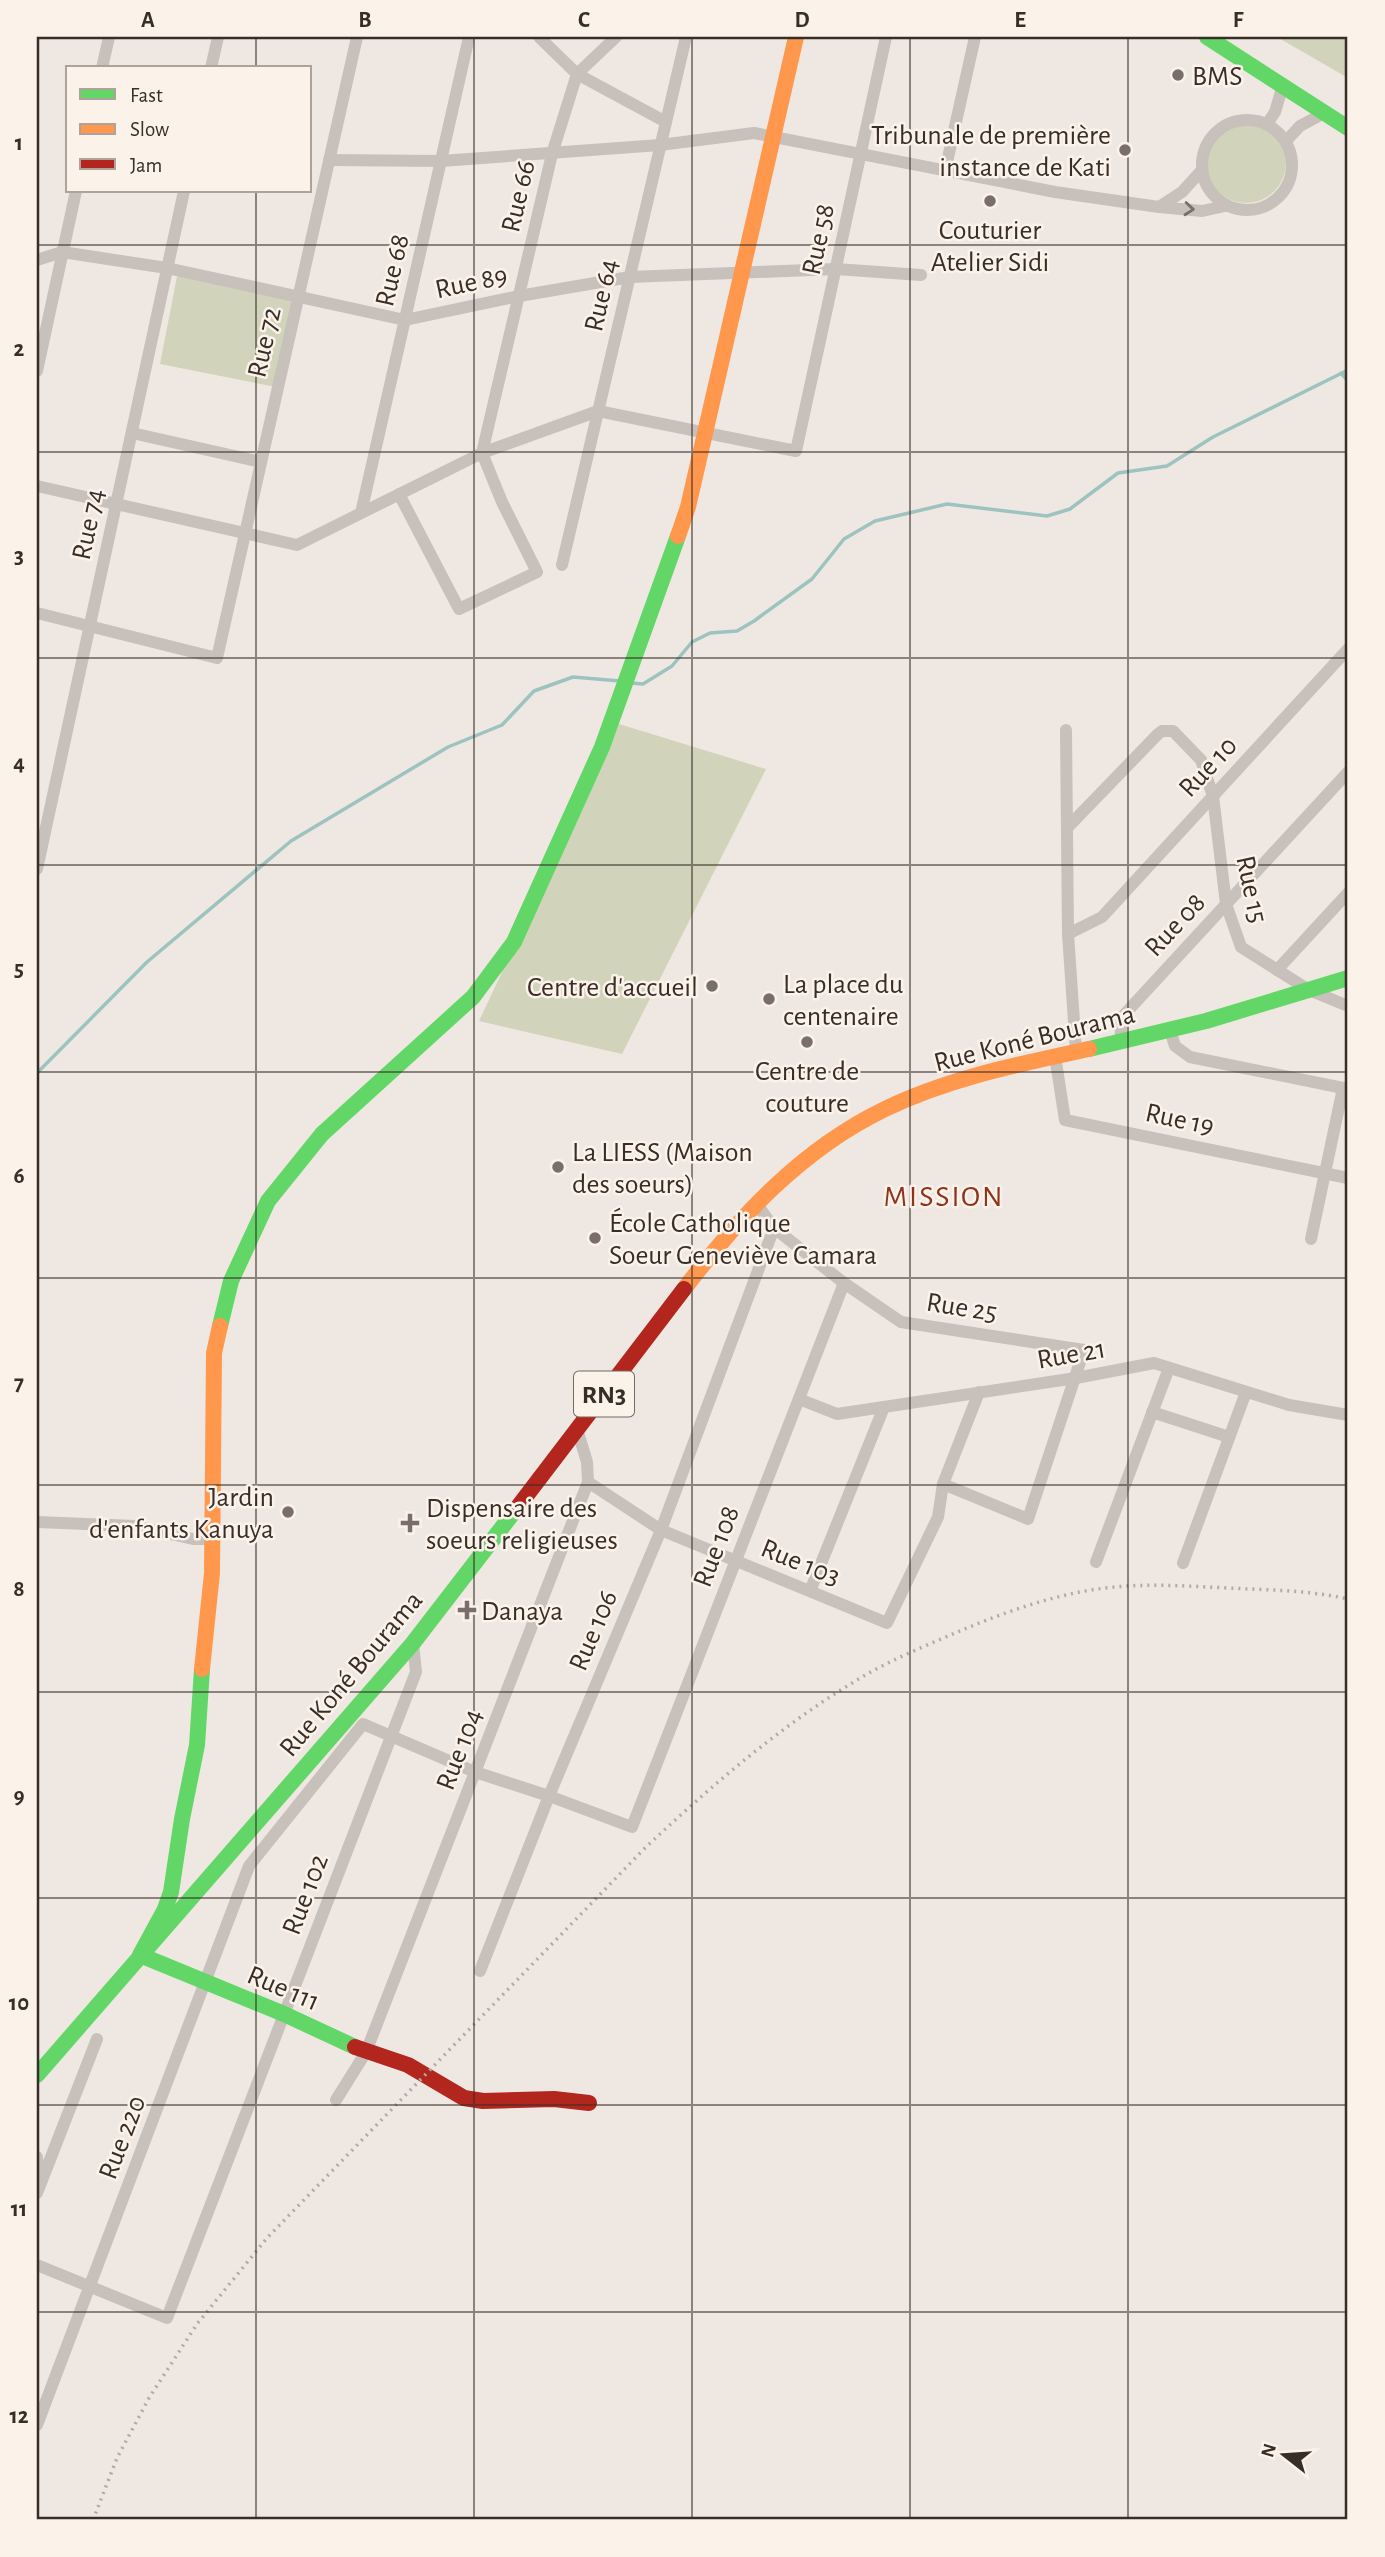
<svg xmlns="http://www.w3.org/2000/svg" width="1385" height="2557" font-family="'Alegreya Sans',sans-serif">
<rect width="100%" height="100%" fill="#efe8e2"/>
<g fill="#d1d4bb">
<path d="M1277,37h71v41z"/>
<circle cx="1246" cy="163" r="40"/>
<path d="M178,271l116,23 -18,93 -116,-23z"/>
<path d="M619,724l147,45 -144,285 -143,-33z"/>
</g>
<g fill="none" stroke-linecap="round" stroke-linejoin="round">
<g stroke="#9dc3c1" stroke-width="3.5">
<path d="M1341,373l7,8"/>
<path d="M631,683l12,1 29,-18 20,-24 18,-9 27,-2 17,-10 58,-42 32,-40 31,-18 72,-17 100,12 23,-7 48,-36 49,-7 46,-29 135,-67"/>
<path d="M37,1073l110,-111 144,-121 157,-94 54,-22 32,-34 39,-14 47,4"/>
</g>
<g stroke="#c8c0bb" stroke-width="12">
<path d="M539,37l38,37 89,48"/>
<path d="M102,68l7,-31"/>
<path d="M211,68l7,-31"/>
<circle cx="1247" cy="165" r="45"/>
<path d="M1267,124l8,-12 8,-27"/>
<path d="M1286,141l14,-15 26,-14"/>
<path d="M329,160l112,1 219,-16 94,-12 301,59 104,15"/>
<path d="M1202,170l-20,22 -23,15 43,4 23,-5"/>
<path d="M945,171l30,-134"/>
<path d="M37,260l25,-8 105,16 238,52 114,-24 111,-19 206,-8 85,6"/>
<path d="M37,371l39,-180"/>
<path d="M132,433l129,29"/>
<path d="M37,486l260,59 185,-92 116,-42 198,40 90,-414"/>
<path d="M399,494l60,115 78,-37 -35,-70 -20,-49 70,-299 25,-80 39,-37"/>
<path d="M361,513l108,-476"/>
<path d="M562,565l124,-528"/>
<path d="M37,613l180,45 140,-621"/>
<path d="M1066,730l2,204 8,117"/>
<path d="M1067,828l91,-94 4,-3h11l28,29 12,36 13,108 15,43 68,43 39,16"/>
<path d="M37,869l147,-678"/>
<path d="M1068,934l34,-17 246,-268"/>
<path d="M1277,970l71,-77"/>
<path d="M1170,1030l5,16 15,11 158,32"/>
<path d="M1120,1042l2,-25 226,-245"/>
<path d="M1055,1056l10,64 283,58"/>
<path d="M756,1203l18,25 70,55 57,39 183,28 -56,169 -85,-35"/>
<path d="M1311,1239l32,-151"/>
<path d="M799,1399l38,15 239,-36 78,-15 135,42 59,10"/>
<path d="M1152,1412l77,25"/>
<path d="M588,1482l73,48 226,93 51,-106 5,-33 36,-92"/>
<path d="M37,1522l98,4 58,13h19"/>
<path d="M1096,1562l73,-194"/>
<path d="M1183,1563l63,-171"/>
<path d="M810,1591l74,-184"/>
<path d="M480,1971l69,-175 112,-266 113,-302"/>
<path d="M336,2100l30,-48 222,-570 -1,-20 -10,-33"/>
<path d="M37,2157l2,24"/>
<path d="M37,2193l60,-154"/>
<path d="M37,2265l130,53 249,-646 -3,-29"/>
<path d="M37,2425l212,-559 114,-142 112,48 74,24 83,31 212,-544"/>
</g>
<g stroke="#63d668" stroke-width="16">
<path d="M1207,37l141,91"/>
<path d="M1089,1049l117,-28 142,-43"/>
<path d="M220,1326l11,-45 37,-80 54,-67 151,-137 41,-55 88,-195 76,-211"/>
<path d="M202,1669l-5,76 -15,74 -11,73 -6,17 -25,46 144,59 71,33"/>
<path d="M37,2075l376,-432 104,-135"/>
</g>
<g stroke="#ff974d" stroke-width="16">
<path d="M678,536l10,-29 108,-470"/>
<path d="M684,1289c55,-72 118,-140 201,-180 64,-31 135,-45 204,-60"/>
<path d="M202,1669l10,-96 2,-220 6,-27"/>
</g>
<g stroke="#b3261e" stroke-width="16">
<path d="M517,1508l167,-219"/>
<path d="M355,2047l53,18 56,33 19,3 71,-2 35,4"/>
</g>
<path stroke="#b0a9a5" stroke-width="3.5" stroke-dasharray="2 5" stroke-linecap="butt" d="M93,2520l24,-62 32,-60 48,-74 70,-86 378,-390c66,-62 134,-121 212,-168 33,-20 70,-35 105,-50 46,-19 94,-36 143,-42 41,-5 81,-2 122,0 41,2 81,2 121,11"/>
</g>
<defs><path id="oneway-chevron" d="M-2-3.5L2.5 0L-2 3.5" fill="none" stroke-width="1.6" stroke-linecap="round" stroke-linejoin="round" transform="scale(1.75)"/></defs>
<use stroke="#796f6a" href="#oneway-chevron" transform="translate(1189 209) rotate(5)"/>
<path fill="none" stroke="#392d28" stroke-width="2" stroke-opacity="0.55" d="M256,37v31M474,37v2483M692,37v2483M910,37v2483M1128,37v2483M256,191v2329M37,245h1311M37,452h1311M37,658h1311M37,865h1311M37,1072h1311M37,1278h1311M37,1485h1311M37,1692h1311M37,1898h1311M37,2105h1311M37,2312h1311"/>
<g fill="#796e69" stroke="#fbf2ea" stroke-width="2.5">
<circle cx="1178" cy="75" r="7"/>
<circle cx="1125" cy="150" r="7"/>
<circle cx="990" cy="201" r="7"/>
<circle cx="712" cy="986" r="7"/>
<circle cx="769" cy="999" r="7"/>
<circle cx="807" cy="1042" r="7"/>
<circle cx="558" cy="1167" r="7"/>
<circle cx="595" cy="1238" r="7"/>
<circle cx="288" cy="1512" r="7"/>
<path d="M406.5 1512.5h7v7h7v7h-7v7h-7v-7h-7v-7h7z"/>
<path d="M463.5 1599.5h7v7h7v7h-7v7h-7v-7h-7v-7h7z"/>
</g>
<g text-anchor="middle" stroke-width="5" stroke-linejoin="round" paint-order="stroke">
<rect fill="#fbf2ea" stroke="#736862" stroke-width="2" x="574" y="1371.5" width="60" height="45" rx="5"/>
<g font-size="26" font-weight="bold" fill="#392d28">
<text x="604" y="1403">RN3</text>
</g>
<g font-size="28" fill="#392d28" stroke="#fbf2ea" text-anchor="start">
<text x="1192" y="85">BMS</text>
<text x="1111" y="144" text-anchor="end">Tribunale de première<tspan x="1111" dy="32">instance de Kati</tspan></text>
<text x="990" y="239" text-anchor="middle">Couturier<tspan x="990" dy="32">Atelier Sidi</tspan></text>
<text x="783" y="993">La place du<tspan x="783" dy="32">centenaire</tspan></text>
<text x="698" y="996" text-anchor="end">Centre d'accueil</text>
<text x="807" y="1080" text-anchor="middle">Centre de<tspan x="807" dy="32">couture</tspan></text>
<text x="572" y="1161">La LIESS (Maison<tspan x="572" dy="32">des soeurs)</tspan></text>
<text x="609" y="1232">École Catholique<tspan x="609" dy="32">Soeur Geneviève Camara</tspan></text>
<text x="274" y="1506" text-anchor="end">Jardin<tspan x="274" dy="32">d'enfants Kanuya</tspan></text>
<text x="426" y="1517">Dispensaire des<tspan x="426" dy="32">soeurs religieuses</tspan></text>
<text x="481" y="1620">Danaya</text>
</g>
<g font-size="28" fill="#392d28" stroke="#fbf2ea">
<text transform="translate(517 196) rotate(-77)" y="10">Rue 66</text>
<text transform="translate(817 239) rotate(-78)" y="10">Rue 58</text>
<text transform="translate(391 270) rotate(-77)" y="10">Rue 68</text>
<text transform="translate(471 281) rotate(-12)" y="10">Rue 89</text>
<text transform="translate(600 295) rotate(-77)" y="10">Rue 64</text>
<text transform="translate(263 342) rotate(-77)" y="10">Rue 72</text>
<text transform="translate(87 524) rotate(-78)" y="10">Rue 74</text>
<text transform="translate(1207 766) rotate(-47)" y="10">Rue 10</text>
<text transform="translate(1253 889) rotate(78)" y="10">Rue 15</text>
<text transform="translate(1174 924) rotate(-47)" y="10">Rue 08</text>
<text transform="translate(1034 1037) rotate(-14)" y="10">Rue Koné Bourama</text>
<text transform="translate(1180 1118) rotate(12)" y="10">Rue 19</text>
<text transform="translate(962 1306) rotate(9)" y="10">Rue 25</text>
<text transform="translate(1071 1353) rotate(-10)" y="10">Rue 21</text>
<text transform="translate(715 1546) rotate(-69)" y="10">Rue 108</text>
<text transform="translate(801 1561) rotate(22)" y="10">Rue 103</text>
<text transform="translate(592 1630) rotate(-67)" y="10">Rue 106</text>
<text transform="translate(350 1673) rotate(-50)" y="10">Rue Koné Bourama</text>
<text transform="translate(458 1749) rotate(-69)" y="10">Rue 104</text>
<text transform="translate(304 1894) rotate(-69)" y="10">Rue 102</text>
<text transform="translate(284 1987) rotate(23)" y="10">Rue 111</text>
<text transform="translate(121 2137) rotate(-69)" y="10">Rue 220</text>
</g>
<g font-size="30" letter-spacing="2" fill="#8d331c" stroke="#fbf2ea">
<text x="944" y="1206">MISSION</text>
</g>
</g>
<rect width="1385" height="2557" fill="none" stroke="#fbf2ea" stroke-width="77"/>
<rect x="66" y="66" width="245" height="126" fill="#fbf2ea" stroke="#ada39c" stroke-width="2"/>
<rect x="80" y="89" width="35" height="10" fill="#63d668" stroke="#ada39c" stroke-width="2"/>
<text x="130" y="102" font-size="21" fill="#392d28">Fast</text>
<rect x="80" y="124" width="35" height="10" fill="#ff974d" stroke="#ada39c" stroke-width="2"/>
<text x="130" y="136" font-size="21" fill="#392d28">Slow</text>
<rect x="80" y="159" width="35" height="10" fill="#b3261e" stroke="#ada39c" stroke-width="2"/>
<text x="130" y="172" font-size="21" fill="#392d28">Jam</text>
<g transform="translate(1284 2455) rotate(287)" stroke="#fbf2ea" stroke-width="5" paint-order="stroke">
<path d="M0-5L12 26L0 18L-12 26Z" fill="#392d28"/>
<text y="-10" font-size="19" font-weight="bold" text-anchor="middle" fill="#392d28">N</text>
</g>
<rect x="38" y="38" width="1308" height="2480" fill="none" stroke="#392d28" stroke-width="2.5"/>
<g font-size="23" text-anchor="middle" font-weight="bold" fill="#392d28">
<text x="148" y="27">A</text>
<text x="365" y="27">B</text>
<text x="584" y="27">C</text>
<text x="802" y="27">D</text>
<text x="1020" y="27">E</text>
<text x="1238" y="27">F</text>
<text x="19" y="150">1</text>
<text x="19" y="356">2</text>
<text x="19" y="563">3</text>
<text x="19" y="770">4</text>
<text x="19" y="976">5</text>
<text x="19" y="1183">6</text>
<text x="19" y="1390">7</text>
<text x="19" y="1596">8</text>
<text x="19" y="1803">9</text>
<text x="19" y="2010">10</text>
<text x="19" y="2216">11</text>
<text x="19" y="2423">12</text>
</g>
</svg>
